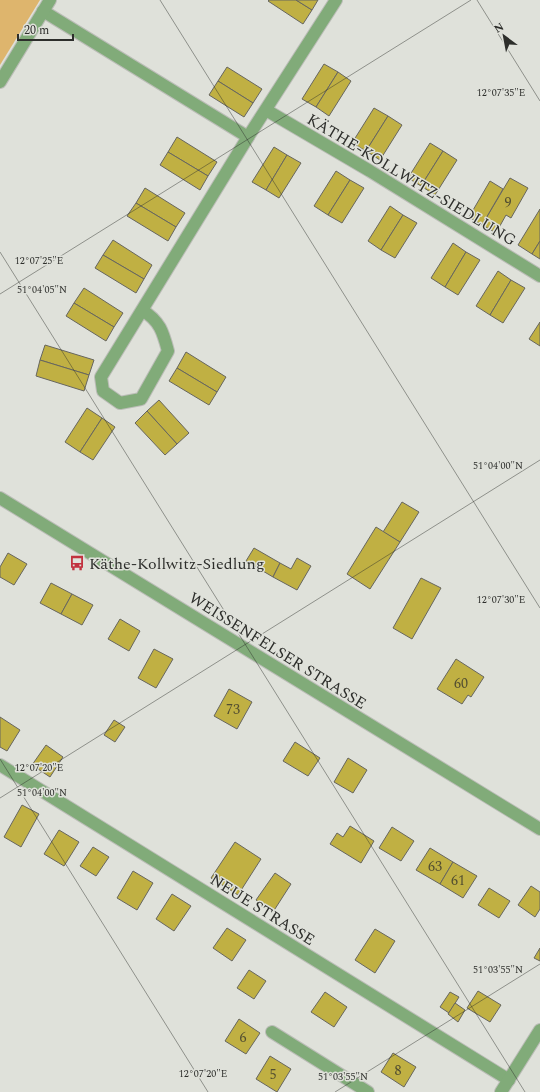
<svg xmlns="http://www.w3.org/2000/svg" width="540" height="1092" font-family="Spectral,serif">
<rect width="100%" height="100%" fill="#dfe1da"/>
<path fill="#deb56d" d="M0,0h40l-40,65z"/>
<g fill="#c0b043" stroke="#67665f">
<path d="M269,0h27l16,10 -9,14 -35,-23z"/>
<path d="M296,0h22l-6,10z"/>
<path d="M324,64l14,8 -22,35 -14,-8z"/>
<path d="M227,67l35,22 -9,14 -35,-22z"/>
<path d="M338,72l13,9 -22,35 -13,-9z"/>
<path d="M218,81l35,22 -9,14 -35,-22z"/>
<path d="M374,108l14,8 -22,35 -14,-8z"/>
<path d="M388,116l14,9 -22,35 -14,-9z"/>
<path d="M177,137l40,25 -9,14 -40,-24z"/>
<path d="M430,143l13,8 -22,35 -13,-8z"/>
<path d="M274,147l13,8 -21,35 -14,-8z"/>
<path d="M443,151l14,9 -22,35 -14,-9z"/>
<path d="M168,152l40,24 -8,14 -40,-25z"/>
<path d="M287,155l14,8 -22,35 -13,-8z"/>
<path d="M336,171l14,9 -22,35 -14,-9z"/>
<path d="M510,178l18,10 -17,30 -5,-3 -10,18 -14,-8z"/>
<path d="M350,180l14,8 -22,35 -14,-8z"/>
<path d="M490,181l13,8 -21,36 -13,-8z"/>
<path d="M145,188l40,25 -9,14 -40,-24z"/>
<path d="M136,203l40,24 -8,14 -41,-25z"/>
<path d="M390,206l13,9 -22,35 -13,-9z"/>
<path d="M540,209v32l-8,13 -14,-9z"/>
<path d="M403,215l14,8 -22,35 -14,-8z"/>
<path d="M113,240l39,25 -8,14 -41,-24z"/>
<path d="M540,241v18l-8,-5z"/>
<path d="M453,243l13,9 -21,35 -14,-9z"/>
<path d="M466,252l14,8 -22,35 -13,-8z"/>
<path d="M103,255l41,24 -8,14 -41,-25z"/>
<path d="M498,271l13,9 -21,35 -14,-9z"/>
<path d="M511,280l14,8 -22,35 -13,-8z"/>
<path d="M84,288l39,25 -9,14 -40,-24z"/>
<path d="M74,303l40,24 -8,14 -40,-25z"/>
<path d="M540,322v24l-11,-7z"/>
<path d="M45,345l49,15 -5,15 -49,-15z"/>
<path d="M186,352l40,25 -9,15 -40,-24z"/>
<path d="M40,360l49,15 -5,16 -48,-15z"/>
<path d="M177,368l40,24 -8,13 -40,-24z"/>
<path d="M159,400l30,33 -12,11 -30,-33z"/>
<path d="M87,408l15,10 -22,34 -15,-10z"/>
<path d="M147,411l30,33 -12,11 -30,-32z"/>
<path d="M102,418l13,9 -22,33 -13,-8z"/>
<path d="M402,502l17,10 -19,30 -17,-10z"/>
<path d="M376,527l24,15 -30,47 -23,-15z"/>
<path d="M254,548l26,15 -7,14 -27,-16z"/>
<path d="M8,553l19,11 -13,21 -14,-8v-10z"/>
<path d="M297,558l14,8 -14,24 -24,-13 7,-14 11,6z"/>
<path d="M421,578l20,10 -29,51 -19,-11z"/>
<path d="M51,583l21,11 -11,20 -21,-11z"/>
<path d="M72,594l21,11 -11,20 -21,-11z"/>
<path d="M120,619l20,12 -11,20 -21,-12z"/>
<path d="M154,649l19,10 -17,29 -18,-10z"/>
<path d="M456,659l28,18 -13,20 -3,-2 -6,9 -25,-15z"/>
<path d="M229,689l23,13 -15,27 -23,-13z"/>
<path d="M0,717l20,13 -13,21 -7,-4z"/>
<path d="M114,720l11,7 -10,15 -11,-7z"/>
<path d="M295,742l25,16 -12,18 -25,-15z"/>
<path d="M46,745l17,12 -13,20 -18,-12z"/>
<path d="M348,758l19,12 -14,23 -19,-11z"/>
<path d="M22,805l17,9 -18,33 -17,-10z"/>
<path d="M350,826l24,15 -13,22 -31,-19 7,-11 6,4z"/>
<path d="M392,827l22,14 -13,20 -22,-13z"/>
<path d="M59,830l20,12 -15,24 -20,-12z"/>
<path d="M235,842l26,17 -23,36 -27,-17z"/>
<path d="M93,847l16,10 -13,19 -16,-10z"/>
<path d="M430,848l23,14 -13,22 -24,-14z"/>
<path d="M453,862l24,14 -14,22 -23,-14z"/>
<path d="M133,871l20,12 -16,27 -20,-12z"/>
<path d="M275,873l16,11 -18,28 -17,-12z"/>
<path d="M531,886l9,6v17l-5,8 -17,-12z"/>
<path d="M489,888l21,13 -11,17 -21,-13z"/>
<path d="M172,894l19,12 -17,25 -18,-12z"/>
<path d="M227,928l19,12 -14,21 -19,-13z"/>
<path d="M375,929l20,12 -20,32 -20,-13z"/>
<path d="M540,948v13l-6,-3z"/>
<path d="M249,970l17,11 -12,18 -17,-11z"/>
<path d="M478,991l23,14 -11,17 -23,-14z"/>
<path d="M325,992l22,15 -13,20 -23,-15z"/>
<path d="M450,992l9,5 -10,16 -9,-6z"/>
<path d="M455,1003l10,7 -7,12 -10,-8z"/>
<path d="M239,1019l21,14 -14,21 -21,-13z"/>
<path d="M393,1053l23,14 -12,20 -23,-15z"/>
<path d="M270,1056l21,13 -14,23 -21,-13z"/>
</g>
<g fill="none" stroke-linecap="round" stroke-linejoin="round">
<g stroke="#bbbdb7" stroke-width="14">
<g id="minor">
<path d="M43,11l205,126 -147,240 2,14 17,12 21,-4 27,-48c-5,-19 -8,-30 -26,-41"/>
<path d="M0,82l50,-82"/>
<path d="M266,110l104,61 170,105"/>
<path d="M248,137l88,-137"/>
<path d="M0,498l540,331"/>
<path d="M0,765l509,315"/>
<path d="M272,1032l96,60"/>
<path d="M501,1092l39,-62"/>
</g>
</g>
<use href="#minor" stroke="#81ab79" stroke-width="12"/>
</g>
<path fill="none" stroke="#2d2e2b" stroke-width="1" stroke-opacity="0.45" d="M160,0l380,608M477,0l63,101M0,252l525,840M0,294l471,-294M0,759l208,333M0,798l540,-338M335,1092l205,-128"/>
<defs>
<g id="bus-bare" transform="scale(1.2)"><path d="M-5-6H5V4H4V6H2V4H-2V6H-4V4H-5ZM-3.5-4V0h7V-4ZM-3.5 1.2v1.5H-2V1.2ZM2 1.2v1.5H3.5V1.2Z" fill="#c2323f" stroke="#dfe1da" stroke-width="2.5" paint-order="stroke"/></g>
</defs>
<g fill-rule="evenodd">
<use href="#bus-bare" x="77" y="563"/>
</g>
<g text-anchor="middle" stroke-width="3" stroke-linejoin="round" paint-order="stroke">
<g font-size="14" fill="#524e31">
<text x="508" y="207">9</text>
<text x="461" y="688">60</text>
<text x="233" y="714">73</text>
<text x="435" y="871">63</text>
<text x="458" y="885">61</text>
<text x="243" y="1042">6</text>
<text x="398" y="1075">8</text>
<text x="273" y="1079">5</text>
</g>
<g font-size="16" fill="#2d2e2b" stroke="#dfe1da">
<text transform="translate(412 179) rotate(31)" y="6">KÄTHE-KOLLWITZ-SIEDLUNG</text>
<text transform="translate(278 650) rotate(32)" y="6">WEISSENFELSER STRASSE</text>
<text transform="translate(263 909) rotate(32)" y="6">NEUE STRASSE</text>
</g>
<g font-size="16" fill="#2d2e2b" stroke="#dfe1da" text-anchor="start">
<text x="89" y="569">Käthe-Kollwitz-Siedlung</text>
</g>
</g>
<g font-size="10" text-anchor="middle" fill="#2d2e2b" stroke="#dfe1da" stroke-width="3" stroke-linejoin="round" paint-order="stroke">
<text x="501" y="96">12°07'35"E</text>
<text x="39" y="264">12°07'25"E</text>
<text x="42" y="293">51°04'05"N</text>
<text x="498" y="469">51°04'00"N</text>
<text x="501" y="603">12°07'30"E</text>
<text x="39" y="771">12°07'20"E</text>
<text x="42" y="796">51°04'00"N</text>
<text x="498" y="973">51°03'55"N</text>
<text x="203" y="1077">12°07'20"E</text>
<text x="343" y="1080">51°03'55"N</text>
</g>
<g transform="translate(504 36) rotate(328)" stroke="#dfe1da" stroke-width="3" paint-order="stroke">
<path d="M0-3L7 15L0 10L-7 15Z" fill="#2d2e2b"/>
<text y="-6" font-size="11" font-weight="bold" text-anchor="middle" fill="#2d2e2b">N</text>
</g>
<path d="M18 34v6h55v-6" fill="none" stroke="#2d2e2b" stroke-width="2"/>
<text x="24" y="34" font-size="12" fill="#2d2e2b" stroke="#dfe1da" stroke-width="3" paint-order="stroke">20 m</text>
</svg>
